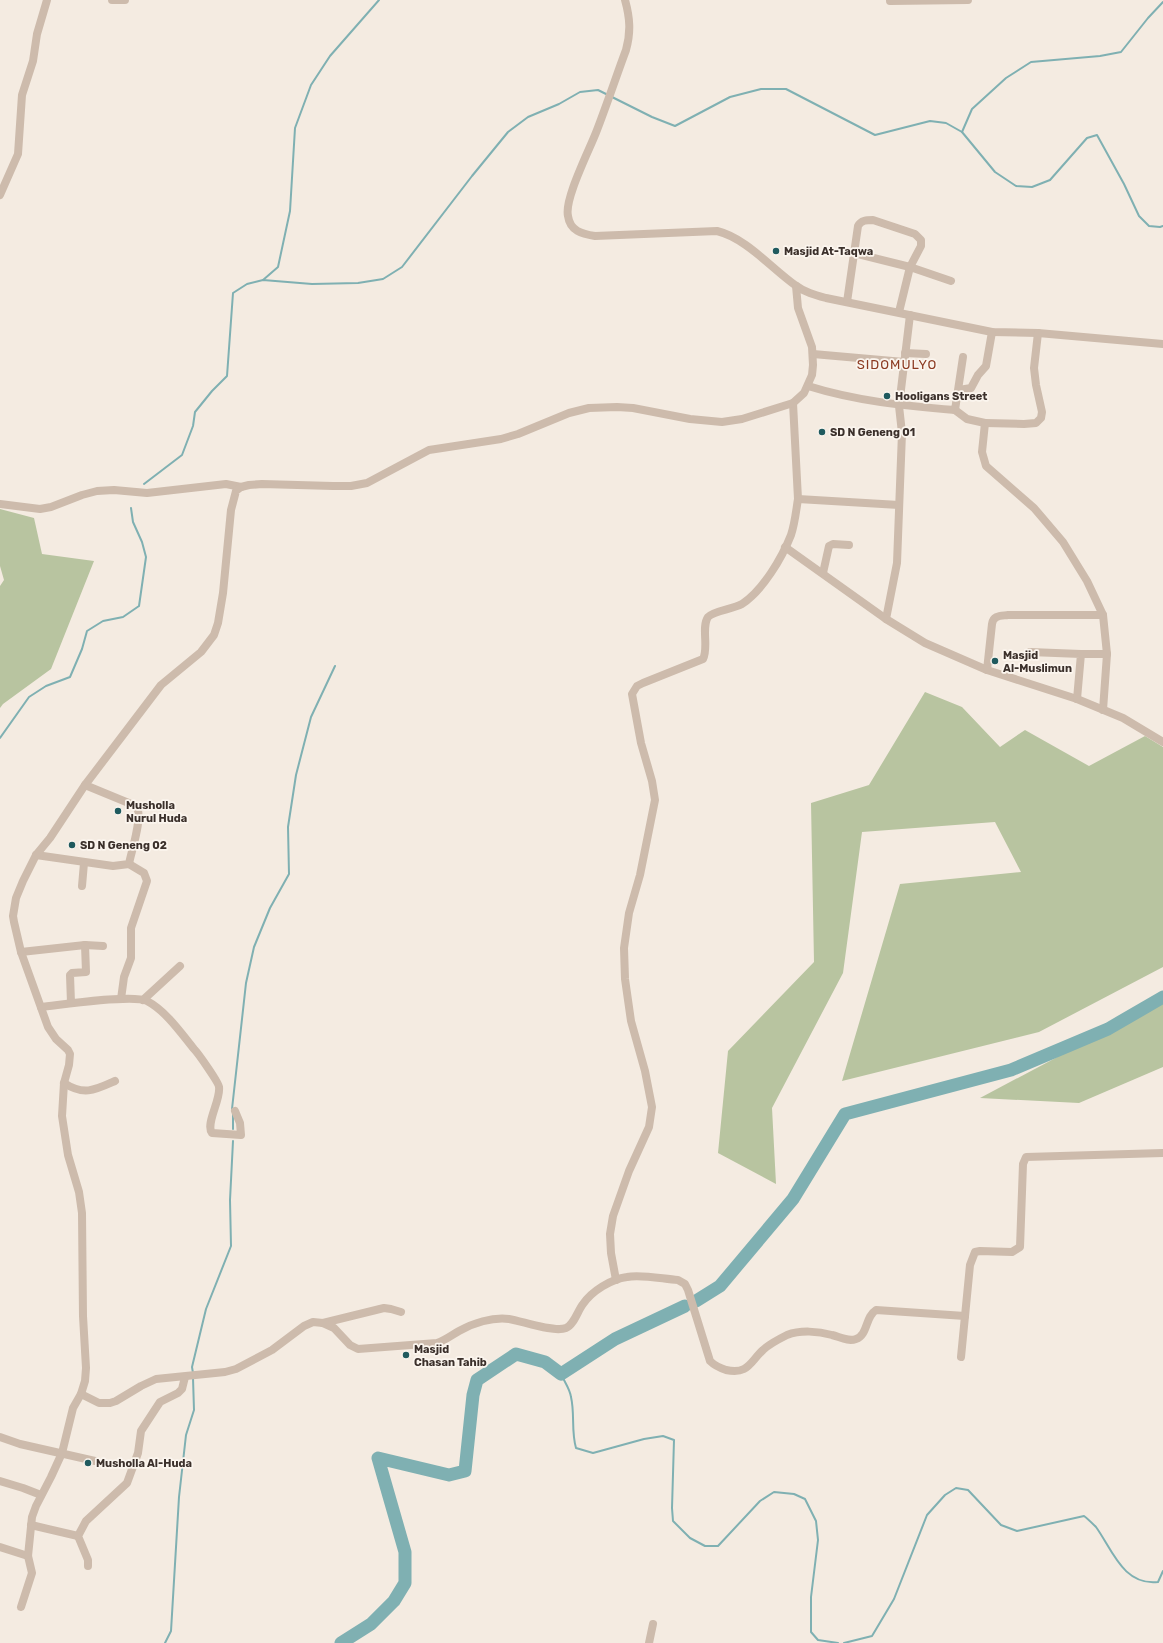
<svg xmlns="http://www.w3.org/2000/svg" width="1163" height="1643" font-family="Rubik,sans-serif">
<rect width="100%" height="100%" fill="#f4ebe1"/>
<g fill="#b8c4a0">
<path d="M0,509l34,9 8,36 52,7 -43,108 -48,35 -3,4v-122l4,-6 -4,-14z"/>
<path d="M925,692l37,15 38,40 25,-17 64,36 56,-30 18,11v220l-124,65 -197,49 58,-197 121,-12 -26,-50 -133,10 -19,141 -71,135 4,76 -58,-31 10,-102 86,-89 -3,-159 58,-18z"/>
<path d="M1163,1001v66l-84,36 -99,-5z"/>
</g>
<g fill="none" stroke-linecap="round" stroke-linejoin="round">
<g stroke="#7fb0b2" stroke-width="2">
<path d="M612,97l40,20 23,9 55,-29 31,-8h25l89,46 55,-14 16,2 16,9 33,40 21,14 16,1 18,-7 37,-42 10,-3 27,49 15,32 10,10 11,1 3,-1"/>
<path d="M962,132l10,-23 34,-31 25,-16 69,-6 21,-4 27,-34 15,-16"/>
<path d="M263,280l15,-13 12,-56 5,-83 16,-43 19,-29 49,-56"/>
<path d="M144,484l38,-29 11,-29 2,-14 17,-21 15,-15 6,-83 14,-9 16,-4 49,4 46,-1 25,-4 19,-12 70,-91 36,-44 20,-15 31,-13 21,-12 18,-2 10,5"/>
<path d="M0,738l29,-41 17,-11 24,-9 12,-28 5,-18 16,-10 20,-4 16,-11 7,-49 -4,-15 -9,-20 -2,-14"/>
<path d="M232,1109l14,-126 8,-36 16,-39 19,-34 -1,-47 8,-52 15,-58 24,-51"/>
<path d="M233,1114v15"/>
<path d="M193,1373l-1,-6 14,-58 25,-63 -1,-46 3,-59"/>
<path d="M561,1374c3,7 9,15 10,23 4,17 0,34 5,51l17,5 51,-14 19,-3 11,4 -2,68 1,13 17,17 15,8h13l42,-45 14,-9 20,2 11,5 11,22 2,19 -7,57v35l7,8 20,3"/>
<path d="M165,1643l6,-12 8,-134 7,-62 8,-25 -1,-32"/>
<path d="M844,1643l28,-7 22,-37 33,-84 18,-20 11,-7 12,2 33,35 16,6 67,-15c4,3 8,7 12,11 16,22 27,59 62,55l5,-11"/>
</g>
<g stroke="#7fb0b2" stroke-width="13">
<path d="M696,1301l24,-15 73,-87 52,-85 166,-44 97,-41 55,-32"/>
<path d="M341,1643l30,-19 23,-23 11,-18v-31l-27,-94 71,17 16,-4 8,-76 4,-15 39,-26 29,8 16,12 54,-35 70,-33"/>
</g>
<g stroke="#cdbbac" stroke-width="8">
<path d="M112,0h13"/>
<path d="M625,0c5,18 6,32 1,50 -10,27 -19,54 -29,80 -7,19 -33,69 -29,86 2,15 14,18 27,20l122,-5c29,7 54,37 78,54 9,7 20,10 31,13l166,34 46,1 125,11"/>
<path d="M890,1l78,-1"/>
<path d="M0,195l18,-41 4,-59 11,-34 4,-27 10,-34"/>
<path d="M854,253l56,14 41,14"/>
<path d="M796,286l2,22 14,39 1,18 -1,10 -8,18 -11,10 5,96 101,6"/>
<path d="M847,302l11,-76c3,-6 9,-6 15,-6l42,14 6,6v6l-11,21 -11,45"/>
<path d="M910,315l-11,91 3,27 -5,130 -11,56 39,24 62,27 90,29 46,19 40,24"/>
<path d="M905,353l21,1"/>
<path d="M813,354l91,8"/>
<path d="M808,386c48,15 97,20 147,24l8,-53"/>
<path d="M959,390l12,-2 7,-13 8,-9 6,-34"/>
<path d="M955,410l12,9 18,4 -3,29 4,14 48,42 29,34 24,39 16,34 4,39 -4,56"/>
<path d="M985,423l39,1 12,-1 5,-5 1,-6 -6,-27 -2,-17 4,-35"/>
<path d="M0,504l40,5 11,-2 31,-12 15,-4 17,-1 33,3 79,-9 15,3"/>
<path d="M785,547l101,72"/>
<path d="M823,573l6,-27 4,-2 16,1"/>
<path d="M1030,652l51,2 -4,45"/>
<path d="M1081,654h26"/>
<path d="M987,670l5,-46c1,-9 9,-8 16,-9h95"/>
<path d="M36,855l77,11 16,-2c2,-12 15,-49 7,-58l-51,-21"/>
<path d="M82,886l2,-23"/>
<path d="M21,952l64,-7 18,1"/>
<path d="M121,999l3,-22 7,-19v-30l16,-47 -3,-8 -15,-9"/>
<path d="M143,1000l37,-34"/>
<path d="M71,1003l-1,-28 2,-2 14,-1 -1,-27"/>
<path d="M41,1007c20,-2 91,-13 106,-6 19,10 34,32 47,48 4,4 25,34 25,38 2,13 -14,37 -7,46l29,2 -1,-12 -5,-12"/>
<path d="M64,1083c20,13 31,7 51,-2"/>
<path d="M616,1280l-5,-27 -1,-19 3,-18 16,-45 20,-44 3,-20 -7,-36 -14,-50 -6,-42 -1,-31 5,-35 11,-38 15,-75 -3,-19 -11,-38 -9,-49 5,-8 6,-3 60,-24c6,-11 -2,-32 5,-42 5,-6 25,-8 34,-13 21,-14 40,-46 49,-69 4,-12 5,-24 7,-36"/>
<path d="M323,1323l61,-15 7,1 10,3"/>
<path d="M961,1357l9,-92 5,-13 5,-1 32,1 8,-5 3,-83 3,-7 137,-4"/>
<path d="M81,1394l18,9h11l6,-2 25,-15 15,-7 69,-7 11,-3 36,-19 32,-24 9,-4 10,1 11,5 16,17 8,4 79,-6c9,-3 15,-8 22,-12 14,-8 33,-14 50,-12 13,2 45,14 57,9 8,-3 12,-18 17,-24 9,-13 28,-25 44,-27 14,-3 36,2 51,3l7,4 3,6 22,71c5,5 10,7 16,9 22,5 24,-8 37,-20 6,-6 16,-11 24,-15 13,-5 31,-4 45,0 8,2 16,7 24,4 12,-4 9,-22 20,-29l89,6"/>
<path d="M0,1437l20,7 75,17"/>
<path d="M0,1481l23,7 18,7"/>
<path d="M31,1525l47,11"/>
<path d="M0,1547l28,9"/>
<path d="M88,1566v-6l-10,-24 8,-15 41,-38 11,-30 3,-22 19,-29 18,-9 4,-4 3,-12"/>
<path d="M21,1607l11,-34 -4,-17 4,-39 4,-11 15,-29 11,-24 11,-45 8,-14 4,-13 1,-13 -3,-52 -1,-103 -3,-21 -11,-37 -6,-39 2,-33 5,-18 1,-11 -2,-4 -12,-11 -8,-12 -27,-75 -7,-30 -1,-6 3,-18 7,-17 13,-26 14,-17 35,-53 76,-100 40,-33 13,-17 4,-12 5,-30 8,-83 5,-19 5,-4 8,-2 13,-1 71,2h18l16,-3 62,-33 72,-11 17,-5 51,-21 20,-5 28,-1 16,1 57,11 32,3 20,-3 51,-16"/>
<path d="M649,1643l4,-19"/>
</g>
</g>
<g fill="#1f5a5e" stroke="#fbf5ee" stroke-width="1.5">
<circle cx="776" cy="251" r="4"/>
<circle cx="887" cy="396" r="4"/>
<circle cx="822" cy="432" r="4"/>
<circle cx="995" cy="661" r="4"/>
<circle cx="118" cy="811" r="4"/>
<circle cx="72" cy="845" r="4"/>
<circle cx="406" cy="1355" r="4"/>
<circle cx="88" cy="1463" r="4"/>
</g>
<g text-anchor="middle" stroke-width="3.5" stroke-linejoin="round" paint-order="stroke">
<g font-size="11" font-weight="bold" fill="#3b302b" stroke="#fbf5ee" text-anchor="start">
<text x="784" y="255">Masjid At-Taqwa</text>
<text x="895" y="400">Hooligans Street</text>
<text x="830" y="436">SD N Geneng 01</text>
<text x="1003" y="659">Masjid<tspan x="1003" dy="13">Al-Muslimun</tspan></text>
<text x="126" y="809">Musholla<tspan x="126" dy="13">Nurul Huda</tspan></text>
<text x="80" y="849">SD N Geneng 02</text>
<text x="414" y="1353">Masjid<tspan x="414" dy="13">Chasan Tahib</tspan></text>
<text x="96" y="1467">Musholla Al-Huda</text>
</g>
<g font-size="13" letter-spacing="1" fill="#8c3b22" stroke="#fbf5ee">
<text x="897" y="369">SIDOMULYO</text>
</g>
</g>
</svg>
